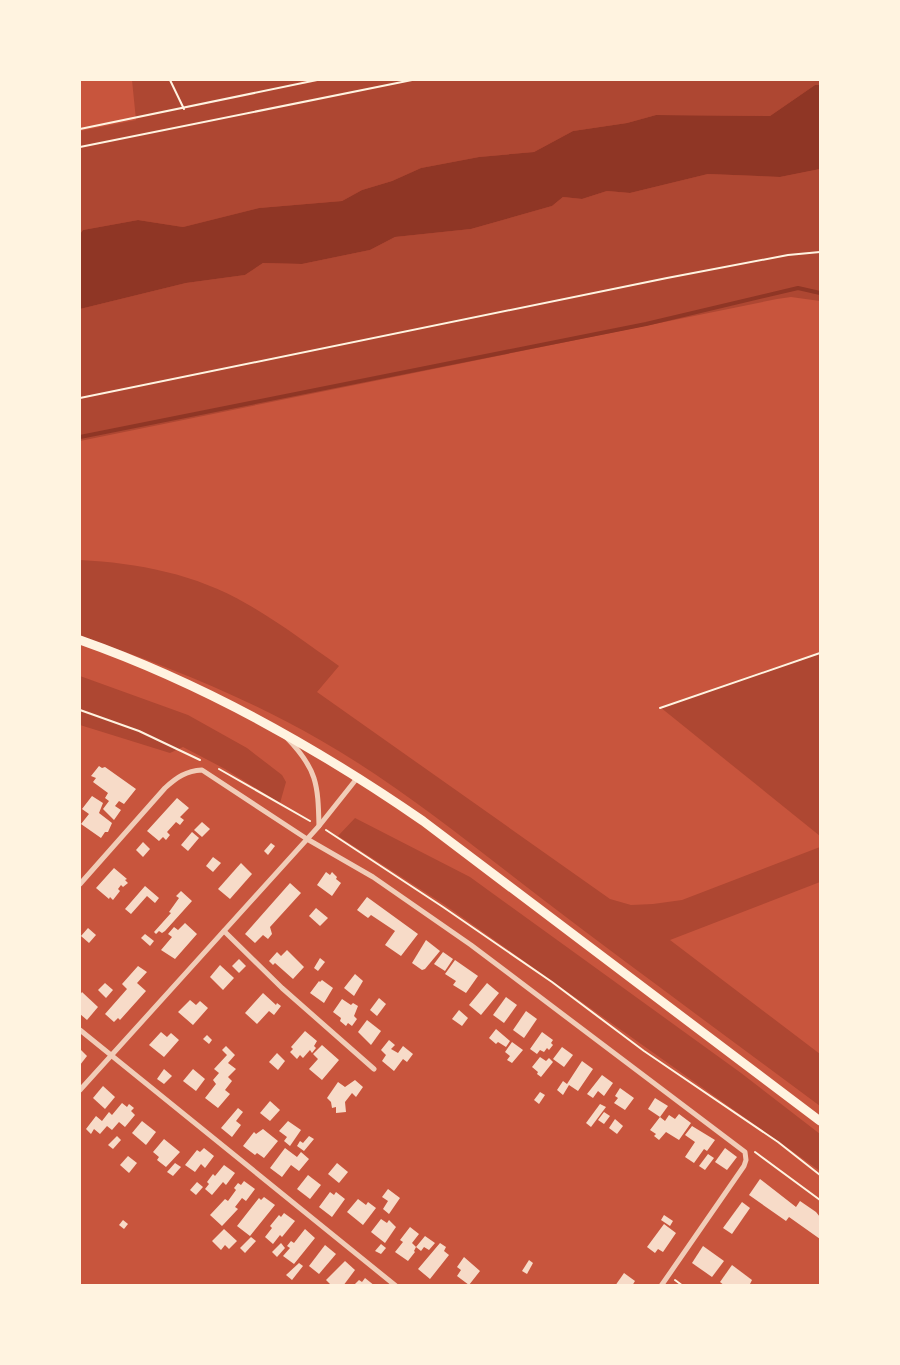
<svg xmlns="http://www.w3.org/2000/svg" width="900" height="1365" font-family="Inter,sans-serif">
<rect width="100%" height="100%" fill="#c8553d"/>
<g fill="#ae4732">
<path d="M132,80h167l4,4 20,-4h497v5h-5l-45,31 -114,-1 -29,8 -54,8 -39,21 -55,5 -58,11 -29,13 -30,9 -20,11 -83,7 -76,19 -45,-7 -55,10 -3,4v-103l56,-11z"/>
<path d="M820,169v132l-29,-4 -14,2 -697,142v-132l106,-26 59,-8 18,-12 39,1 68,-14 25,-13 76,-8 81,-23 11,-9 19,2 25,-8 23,2 78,-19 72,3z"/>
<path d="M80,560c58,3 116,14 167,44 32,18 62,41 92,62l-22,26 293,207 21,6 22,-1 29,-4 138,-53v35l-150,58 150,114v52c-93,-69 -187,-138 -279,-208 -72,-55 -142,-113 -221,-158 -76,-44 -158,-76 -240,-104z"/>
<path d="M820,652v184l-160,-129z"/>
<path d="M80,676l108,39 59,33 35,27 4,7 -6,21 -55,-34 -42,-22 -13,6 -90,-28z"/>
<path d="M355,818l115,59 271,196 79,61v37l-375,-266 -107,-69z"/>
</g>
<path fill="#8f3625" d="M815,85h5v84l-40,8 -72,-3 -78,19 -23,-2 -25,8 -19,-2 -11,9 -81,23 -76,8 -25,13 -68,14 -39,-1 -18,12 -59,8 -106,26v-75l3,-4 55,-10 45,7 76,-19 83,-7 20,-11 30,-9 29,-13 58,-11 55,-5 39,-21 54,-8 29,-8 114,1z"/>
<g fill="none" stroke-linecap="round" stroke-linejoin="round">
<path stroke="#8f3625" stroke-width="4" d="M80,437l566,-113 152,-36 22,5"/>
</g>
<g fill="#f7dbc8">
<path d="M99,766l3,2 3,-1 31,22 -12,15 -5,-3 -4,5 6,4 -7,10 -11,-11 6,-8 -4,-3 3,-5 -15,-11 3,-4 -5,-2z"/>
<path d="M92,796l11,7 -4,10 13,10 -4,9h-3l-4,6 -20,-14 8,-10 -7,-5z"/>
<path d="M177,798l12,10 -9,9 4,3 -4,5 -4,-3 -9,10 3,3 -4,5 -3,-3 -4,4 -12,-10z"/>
<path d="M202,822l8,7 -8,8 -8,-7z"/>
<path d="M192,832l7,6 -11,13 -7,-6z"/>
<path d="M143,842l7,7 -7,8 -7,-7z"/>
<path d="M271,843l4,3 -7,9 -4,-4z"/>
<path d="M213,857l8,6 -8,9 -7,-6z"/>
<path d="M241,863l11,11 -22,25 -12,-10z"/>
<path d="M114,868l13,11 -2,1 3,3 -5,4 -2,-2 -3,4 2,2 -7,9 -3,-3 -1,2 -13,-11z"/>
<path d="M326,872l4,3 2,-3 5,5 -1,2 5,4 -9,13 -15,-11z"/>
<path d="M290,883l11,10 -31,34 2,7 -4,5 -5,-4 -8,8 -10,-9z"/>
<path d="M145,886l14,12 -4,5 -8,-7 -16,18 -6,-5z"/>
<path d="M181,891l11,10 -27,30 -3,2 -3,-2 -3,3 -2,-2 17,-19 -2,-1 10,-14 -3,-2z"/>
<path d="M367,897l51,37 -17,22 -16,-11 10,-14 -24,-16 -3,3 -11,-8z"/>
<path d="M316,908l12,10 -8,8 -11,-10z"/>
<path d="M185,923l12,11 -22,25 -14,-9 11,-13 -4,-3 6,-7 4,3z"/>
<path d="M88,928l8,7 -7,8 -8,-7z"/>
<path d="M145,934l9,7 -4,5 -9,-8z"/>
<path d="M426,940l14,11 -15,18 -3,1 -10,-7z"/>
<path d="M287,950l17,17 -11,12 -18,-16 -2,2 -4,-4 8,-9 4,4z"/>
<path d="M443,952l10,7 -8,12 -11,-7z"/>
<path d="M320,958l5,4 -7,9 -4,-3z"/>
<path d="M239,959l7,7 -7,7 -7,-7z"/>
<path d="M455,960l23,16 -12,17 -13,-8 3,-4 -11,-7z"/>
<path d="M220,965l14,13 -11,12 -13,-13z"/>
<path d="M138,966l9,6 -10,11 9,8 -26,29 -2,-2 -4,4 -9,-8 22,-25 -5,-5z"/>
<path d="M355,974l8,7 -9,15 -10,-8z"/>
<path d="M322,980l11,8 -9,15 -14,-10 9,-12 1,1z"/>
<path d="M105,983l8,7 -7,8 -8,-8z"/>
<path d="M487,983l12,10 -18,22 -12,-10z"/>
<path d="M82,992l16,15 -11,13 -7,-6v-19z"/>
<path d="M263,993l13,12 1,-2 4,3 -7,9 -5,-4 -12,13 -12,-11z"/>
<path d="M506,997l11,8 -13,18 -11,-8z"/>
<path d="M379,998l7,6 -9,12 -7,-6z"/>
<path d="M342,999l9,6 2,-2 5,3 -4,10 3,3 -5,7 -4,-3 -2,3 -6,-5 1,-3 -8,-6z"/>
<path d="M190,1000l6,5 4,-4 8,7 -15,17 -15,-13z"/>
<path d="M459,1010l9,8 -6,8 -10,-7z"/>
<path d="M526,1011l11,8 -13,19 -11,-8z"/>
<path d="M367,1020l14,11 -10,14 -13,-13z"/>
<path d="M496,1029l14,12 -4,6 -8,-5 -2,2 -7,-6z"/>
<path d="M305,1031l12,10 -3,5 2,2 -4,5 -2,-3 -7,8 -3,-3 -3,4 -7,-7 3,-3 -2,-2z"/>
<path d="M161,1032l6,5 4,-4 8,7 -15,17 -15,-12z"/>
<path d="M542,1032l11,8 -2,3 2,2 -4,5 -2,-2 -3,4 -4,-2 -3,4 -7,-5z"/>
<path d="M207,1035l5,5 -3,4 -6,-5z"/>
<path d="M389,1040l6,5 -4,4 7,4 5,-7 10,8 -6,8 -4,-3 -9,12 -12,-10 4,-6 -5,-5z"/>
<path d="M512,1042l11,8 -11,13 -5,-3 3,-4 -5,-4z"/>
<path d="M322,1045l17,15 -17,20 -13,-11 9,-10 -5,-5z"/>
<path d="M226,1046l9,9 -7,8 8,6 -8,8 4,4 -7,9 5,4 -12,14 -13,-10 11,-14 -3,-4 6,-7 -5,-4 13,-14 -5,-5z"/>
<path d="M562,1047l11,8 -9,12 -11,-8z"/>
<path d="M80,1049l7,7 -7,9z"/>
<path d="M277,1053l8,8 -7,9 -9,-8z"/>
<path d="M540,1057l6,4 3,-3 4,4 -12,15 -4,-3 1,-2 -6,-5z"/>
<path d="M582,1061l11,8 -15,22 -9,-6 -6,10 -6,-5 6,-9 4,3z"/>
<path d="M164,1069l8,7 -8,8 -7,-5z"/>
<path d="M193,1069l12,10 -9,12 -13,-10z"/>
<path d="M602,1075l11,8 -9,13 -6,-5 -5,7 -6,-4z"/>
<path d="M355,1080l8,7 -7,10 -4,-4 -7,9 1,10 -10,1v-6l-4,1 -1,-6 -4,-4 11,-16 7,5z"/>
<path d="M103,1086l12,11 -10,12 -12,-11z"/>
<path d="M620,1088l14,10 -9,12 -11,-7 4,-5 -3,-2z"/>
<path d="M540,1092l5,3 -6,9 -5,-4z"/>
<path d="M655,1098l13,8 -8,11 -12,-8z"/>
<path d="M270,1101l10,9 -10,11 -10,-8z"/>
<path d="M122,1103l5,4 2,-3 5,4 -3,3 4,4 -10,12 -6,-5 -7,8 -5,-4 -7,8 -6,-5 -3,5 -5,-5 10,-13 6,5 7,-9 3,3z"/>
<path d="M600,1104l6,3 -15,20 -5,-4z"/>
<path d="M238,1108l5,4 -7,9 5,4 -9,12 -11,-9z"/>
<path d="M604,1112l6,4 -6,8 -6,-4z"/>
<path d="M679,1114l12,9 -12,17 -13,-8 -7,8 -5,-4 2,-2 -6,-4 10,-13 5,4 4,-6 6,4z"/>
<path d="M615,1119l8,7 -6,8 -8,-6z"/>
<path d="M142,1121l14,11 -10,13 -14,-12z"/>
<path d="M288,1121l13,9 -11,16 -6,-5 3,-4 -8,-6z"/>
<path d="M692,1126l23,14 -8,11 -3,-2 -10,14 -9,-6 10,-15 -10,-7z"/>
<path d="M263,1129l15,12 -14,17 -7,-5 -2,2 -12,-9 11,-14 2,2z"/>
<path d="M117,1136l4,4 -8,9 -5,-4z"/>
<path d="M309,1136l5,3 -10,12 -7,-5 3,-5 3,2z"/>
<path d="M164,1139l16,13 -14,15 -9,-7 2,-3 -6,-5z"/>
<path d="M204,1148l10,8 -9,12 -4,-4 -6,8 -10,-7 12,-15 3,2z"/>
<path d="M285,1148l12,9 4,-5 8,7 -10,12 -8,-6 -9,12 -12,-9z"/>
<path d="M725,1148l12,9 -10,13 -12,-8z"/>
<path d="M708,1154l6,4 -9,12 -6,-4z"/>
<path d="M128,1156l9,7 -8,10 -9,-8z"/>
<path d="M175,1163l6,4 -8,9 -6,-4z"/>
<path d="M337,1163l11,9 -9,11 -11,-9z"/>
<path d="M224,1165l11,8 -9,12 -3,-3 -11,13 -7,-6 4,-5 -2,-2 6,-8 2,2z"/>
<path d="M308,1175l13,10 -11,14 -13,-10z"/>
<path d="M760,1179l36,28 4,-6 16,11 4,5v22l-31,-22 -3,4 -37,-26z"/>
<path d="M244,1181l11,8 -9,12 -4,-3 -7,9 3,2 -16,17 -12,-11 15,-16 3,2 8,-11 -2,-2 4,-5 3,2z"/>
<path d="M197,1182l6,5 -7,8 -6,-5z"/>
<path d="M388,1189l12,9 -11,16 -6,-5 5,-8 -6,-4z"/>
<path d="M330,1192l4,3 2,-3 9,7 -13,18 -13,-10z"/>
<path d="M264,1197l11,8 -25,31 -13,-10 22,-28 2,2z"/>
<path d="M358,1199l8,6 2,-3 8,6 -13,17 -16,-13z"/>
<path d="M742,1202l8,6 -18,26 -9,-6z"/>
<path d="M284,1213l11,8 -13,16 -2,-2 -7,9 -8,-7 7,-9 -2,-2 9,-11 2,2z"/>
<path d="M664,1215l9,6 -3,5 -9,-6z"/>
<path d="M381,1219l6,4 2,-3 7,7 -11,16 -14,-11z"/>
<path d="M123,1220l5,4 -4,5 -5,-4z"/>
<path d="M664,1224l12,9 -13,19 -5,-3 -3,4 -8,-6z"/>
<path d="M410,1227l9,7 -7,9 4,4 -2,4 1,1 -7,9 -13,-9 8,-10 -3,-2z"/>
<path d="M224,1229l13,12 -8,8 -4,-4 -4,5 -9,-9z"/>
<path d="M305,1229l10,9 -21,26 -11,-8 7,-8 -3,-2 4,-5 3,2z"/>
<path d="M425,1236l10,7 -6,7 -5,-3 -3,4 -5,-4z"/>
<path d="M251,1237l5,4 -11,12 -5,-5z"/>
<path d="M281,1243l4,5 -8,9 -5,-5z"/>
<path d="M440,1243l6,4 -2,4 5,4 -19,24 -12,-10z"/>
<path d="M381,1244l5,4 -5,6 -6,-3z"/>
<path d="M325,1245l11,9 -17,20 -10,-8z"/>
<path d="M703,1246l21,15 -12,16 -20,-14z"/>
<path d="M464,1257l16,14 -11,14 -12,-9 4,-6 -4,-3z"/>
<path d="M529,1260l4,3 -6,11 -5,-3z"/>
<path d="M345,1261l10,9 -12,16h-11l-6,-6z"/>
<path d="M299,1263l4,3 -11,14 -6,-5z"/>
<path d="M732,1265l20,15 -3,6h-24l-5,-4z"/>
<path d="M624,1273l11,8 -3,5h-17z"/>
<path d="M365,1278l10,8 -20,-2 4,-4 3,2z"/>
</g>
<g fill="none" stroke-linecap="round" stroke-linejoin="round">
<g stroke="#fff3e0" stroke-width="2">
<path d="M170,80l14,29"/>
<path d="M80,129l237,-49"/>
<path d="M80,147l332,-67"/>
<path d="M80,398l587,-120 121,-23 32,-3"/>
<path d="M660,708l160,-55"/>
<path d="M80,710l59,21 61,29"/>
<path d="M219,769l91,52"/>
<path d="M326,830l117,77 109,75 92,69 134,91 42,33"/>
<path d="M755,1152l65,48"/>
<path d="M675,1280l8,6"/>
</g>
<g stroke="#f1ccb7" stroke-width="5">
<path d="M287,738c30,31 31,46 32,88"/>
<path d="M80,884l85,-96c12,-11 21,-17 37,-18l105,69 66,38 98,68 274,207 1,8 -2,6 -83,120"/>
<path d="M224,931l58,57 92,81"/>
<path d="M80,1030l316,256"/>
<path d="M80,1090l239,-264 39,-49"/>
</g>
<path stroke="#fff3e0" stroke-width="9" d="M80,640c122,43 236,107 343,181l397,300"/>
</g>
<rect width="900" height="1365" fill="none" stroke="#fff3e0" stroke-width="162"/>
</svg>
